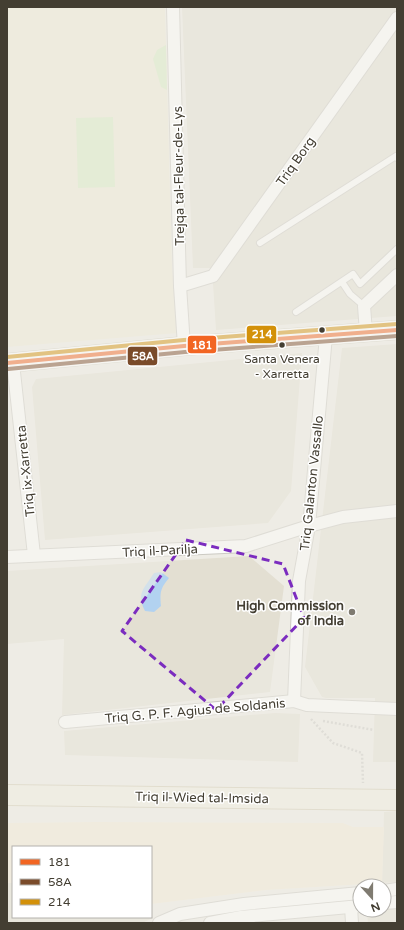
<svg xmlns="http://www.w3.org/2000/svg" width="404" height="930" font-family="'Varela Round',sans-serif">
<rect width="100%" height="100%" fill="#eeece5"/>
<g fill="#e3dfd2">
<path d="M182,7h215v309l-181,14 -4,-62h-19z"/>
<path d="M397,344v418h-24l2,-64h-49l-4,-1 -17,-30 37,-319z"/>
<path d="M302,353l-11,138 -23,32 -223,17 -13,-153 4,-8z"/>
<path d="M249,556l35,30 -14,106 -208,23 2,-76 -57,5v-73z"/>
<path d="M275,713l25,1 -2,48 -233,-7 -1,-24z"/>
<path d="M397,811v71l-15,1 2,-71z"/>
<path d="M7,883h6v34h138v-4l2,5 -11,5h-41l-1,-1 -93,1z"/>
<path d="M397,907v16h-29l-1,-9z"/>
</g>
<path fill="#f2e9d6" d="M96,822l247,1 10,4h31l-2,56 -116,7 -115,14v-57h-138v36h-6v-60z"/>
<path fill="#ede8d6" d="M7,7h158l7,260 6,66 -171,14z"/>
<g fill="#d8eac3">
<path d="M166,45l1,45 -6,-3 -8,-28 4,-9z"/>
<path d="M113,117l2,70 -37,1 -2,-70z"/>
</g>
<path fill="#b2d2f0" d="M161,572l8,6c-9,11 -9,14 -8,28l-7,6 -9,-1c-9,-18 -1,-22 9,-38z"/>
<g fill="none" stroke-linecap="round" stroke-linejoin="round">
<g stroke="#cccac3" stroke-width="8">
<g id="service">
<path d="M260,243l136,-87 1,2"/>
<path d="M342,282l8,12 14,12"/>
<path d="M296,312l57,-38 7,10 37,-35"/>
</g>
</g>
<g stroke="#cccac3" stroke-width="14">
<g id="minor">
<path d="M173,7l7,279 4,60"/>
<path d="M180,286l33,-10 184,-258"/>
<path d="M366,332l-2,-26 33,-31"/>
<path d="M13,363l21,192"/>
<path d="M7,557l239,-11 63,-20 34,-9 54,-6"/>
<path d="M294,701l5,-120 10,-55 17,-190"/>
<path d="M65,722l229,-21 13,4 90,4"/>
<path d="M384,891l13,-2"/>
<path d="M384,903l13,-1"/>
<path d="M351,907l1,16"/>
<path d="M159,923l21,-9 64,-10 116,-11"/>
<path d="M210,923l31,-6 119,-11"/>
</g>
</g>
<g stroke="#cdcabc" stroke-width="20">
<path id="secondary" d="M7,363l177,-17 213,-16"/>
</g>
<g stroke="#d1cab1" stroke-width="22">
<path id="primary" d="M7,795l390,5"/>
</g>
<g stroke="#cccac5" stroke-width="2.5" stroke-dasharray="2 2" stroke-linecap="butt">
<path d="M311,719l22,24 29,10 1,30"/>
<path d="M323,721l51,9"/>
</g>
<use href="#service" stroke="#fcfcfb" stroke-width="6"/>
<use href="#minor" stroke="#fcfcfb" stroke-width="12"/>
<use href="#secondary" stroke="#f6f4ec" stroke-width="18"/>
<use href="#primary" stroke="#f0ede1" stroke-width="20"/>
<g stroke="#fff" stroke-width="7">
<path id="bus-1" d="M7,363l177,-17 213,-16"/>
</g>
<g stroke="#fff" stroke-width="7">
<path id="bus-2" d="M8,369l177,-17 212,-16"/>
</g>
<g stroke="#fff" stroke-width="7">
<path id="bus-3" d="M7,357l177,-17 213,-16"/>
</g>
<use href="#bus-1" stroke="#f26522" stroke-width="4"/>
<use href="#bus-2" stroke="#7a4b2a" stroke-width="4"/>
<use href="#bus-3" stroke="#d3910a" stroke-width="4"/>
</g>
<path d="M0 0H404V930H0ZM186,540l97,24 21,54 -88,92 -94,-79z" fill="#eeece5" fill-opacity=".55" fill-rule="evenodd"/>
<path fill="none" stroke="#7b2cbf" stroke-width="3" stroke-dasharray="8 5" stroke-linejoin="round" d="M186,540l97,24 21,54 -88,92 -94,-79z"/>
<g fill="#433e32" stroke="#fff" stroke-width="1.5">
<circle cx="322" cy="330" r="3.5"/>
<circle cx="282" cy="345" r="3.5"/>
</g>
<circle fill="#7f7b71" stroke="#fff" stroke-width="1.5" cx="352" cy="612" r="4"/>
<g text-anchor="middle" stroke-width="3" stroke-linejoin="round" paint-order="stroke">
<g font-size="12" fill="#433e32" stroke="#fff">
<text x="282" y="363">Santa Venera<tspan x="282" dy="15">- Xarretta</tspan></text>
</g>
<g font-size="13" fill="#433e32" stroke="#fff">
<text transform="translate(295 161) rotate(-55)" y="5">Triq Borg</text>
<text transform="translate(178 176) rotate(-91)" y="5">Trejqa tal-Fleur-de-Lys</text>
<text transform="translate(25 471) rotate(-96)" y="5">Triq ix-Xarretta</text>
<text transform="translate(311 483) rotate(-84)" y="5">Triq Galanton Vassallo</text>
<text transform="translate(160 550) rotate(-3)" y="5">Triq il-Parilja</text>
<text transform="translate(195 710) rotate(-5)" y="5">Triq G. P. F. Agius de Soldanis</text>
<text transform="translate(202 797) rotate(1)" y="5">Triq il-Wied tal-Imsida</text>
</g>
<g font-size="13" font-weight="bold" fill="#433e32" stroke="#fff" text-anchor="end">
<text x="344" y="610">High Commission<tspan x="344" dy="15">of India</tspan></text>
</g>
</g>
<g stroke="#fff" stroke-width="1.5">
<rect x="246" y="325" width="31" height="19" rx="4" fill="#d3910a"/>
<rect x="187" y="335" width="30" height="19" rx="4" fill="#f26522"/>
<rect x="127" y="346" width="31" height="20" rx="4" fill="#7a4b2a"/>
</g>
<g font-size="11" text-anchor="middle" font-weight="bold" fill="#fff">
<text x="262" y="338">214</text>
<text x="202" y="349">181</text>
<text x="143" y="360">58A</text>
</g>
<rect width="404" height="930" fill="none" stroke="#433e32" stroke-width="16"/>
<rect x="12" y="846" width="140" height="72" fill="#ffffff" stroke="#b4b2ad"/>
<rect x="20" y="859" width="20" height="6" fill="#f26522" stroke="#b4b2ad"/>
<text x="48" y="866" font-size="12" fill="#433e32">181</text>
<rect x="20" y="879" width="20" height="6" fill="#7a4b2a" stroke="#b4b2ad"/>
<text x="48" y="886" font-size="12" fill="#433e32">58A</text>
<rect x="20" y="899" width="20" height="6" fill="#d3910a" stroke="#b4b2ad"/>
<text x="48" y="906" font-size="12" fill="#433e32">214</text>
<g transform="translate(372 898) rotate(159)"><circle r="19" fill="#ffffff" stroke="#b4b2ad"/>
<path d="M0-3L7 15L0 10L-7 15Z" fill="#7f7b71"/>
<text y="-6" font-size="11" font-weight="bold" text-anchor="middle" fill="#433e32">N</text>
</g>
</svg>
